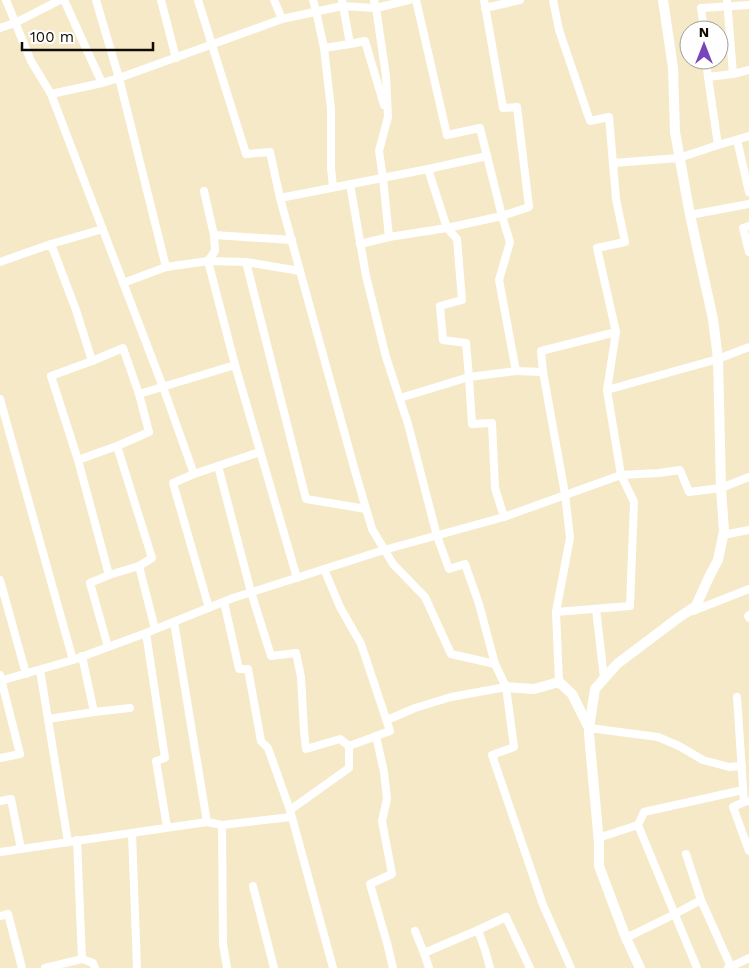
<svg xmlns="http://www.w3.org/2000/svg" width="749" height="968" font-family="'Work Sans',sans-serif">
<rect width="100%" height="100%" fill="#f5e9c7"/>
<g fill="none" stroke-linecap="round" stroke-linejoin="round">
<g stroke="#fff" stroke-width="8">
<path d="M6,0l25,61 20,33 51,-11 -38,-83"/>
<path d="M96,0l23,78 47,189"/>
<path d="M161,0l15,58"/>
<path d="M198,0l48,154 24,-2 10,46 20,73 55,200 17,58 21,35 32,33 26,57 44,10 11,23 8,60 -22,8 51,150 28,63"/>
<path d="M274,0l8,19"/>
<path d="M313,0l3,11 8,37 7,61v59l2,19"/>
<path d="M342,0l8,44 15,-3 19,64"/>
<path d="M374,0l2,8 10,68 2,41 -9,34 4,27 6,59 58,-9 10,11 5,61 -22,6 3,34 23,3 3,34 -69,21"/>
<path d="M416,0l31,135 33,-7 22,88 -55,12 -19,-59"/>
<path d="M484,0l19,108 14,-1 12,100 -27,9 8,26 -11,38 17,91 -47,6 3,47 20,-1 3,65 9,29"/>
<path d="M553,0l6,30 31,91 19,-4 7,82 9,43 -28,6 19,84 -9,58"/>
<path d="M485,8l35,-8"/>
<path d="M0,28l15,-5 45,-23"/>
<path d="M704,30l-3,-22 48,-3"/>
<path d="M324,48l26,-4"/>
<path d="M706,60l2,17"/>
<path d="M733,74l16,-4"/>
<path d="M102,83l17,-5 163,-59 60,-13 34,2 33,-8"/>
<path d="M51,94l112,293 31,87"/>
<path d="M737,140l12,52"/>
<path d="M718,145l-10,-68 25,-3 -6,-74"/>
<path d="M613,163l66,-5 39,-13 31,-9"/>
<path d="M350,184l16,92 20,81 22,67 29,112 12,33 16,-5 14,40 16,60"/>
<path d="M204,191l10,44 1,16 -7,10 27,104 62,213"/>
<path d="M280,198l148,-29 59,-13"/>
<path d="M690,215l59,-11"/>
<path d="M749,226l-6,2 6,24"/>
<path d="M214,235l78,5"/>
<path d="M51,244l52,-15"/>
<path d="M360,244l29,-7"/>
<path d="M0,262l51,-18 25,66 16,51 -41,15 27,84 31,115 -19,8 18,64"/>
<path d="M246,262l60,237 60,10"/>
<path d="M123,283l43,-16 42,-6 38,1 54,9"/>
<path d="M749,347l-31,12 -111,31 14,85 38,-2 21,-3 9,22 32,-4 28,-11"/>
<path d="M516,371l27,1"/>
<path d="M139,394l96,-29"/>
<path d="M0,399l73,261"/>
<path d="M117,446l35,112 -13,8"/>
<path d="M78,460l39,-14 32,-14 -10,-38 -16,-46 -31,13"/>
<path d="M218,466l33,126 20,64 25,-3 5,24 3,54 2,18 34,-10 9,7"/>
<path d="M723,535l26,-5"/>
<path d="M324,569l16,38 21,37 29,87 -41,15v22l-59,42 43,158"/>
<path d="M109,575l30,-9 16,63"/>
<path d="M0,580l26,94"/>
<path d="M224,602l15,67h9l13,72 7,7 22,62"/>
<path d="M209,608l-36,-125 21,-9 66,-22"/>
<path d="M596,609l8,69"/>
<path d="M693,611l56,-22"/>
<path d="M556,612l14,-74 -5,-44 -22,-122 -2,-21 75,-19"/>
<path d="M749,615l-1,1 1,2"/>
<path d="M174,622l33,200"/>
<path d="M146,633l19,125 -9,3 11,66"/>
<path d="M82,656l12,56 36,-4"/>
<path d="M40,670l28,172"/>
<path d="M0,675l20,79 -20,4"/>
<path d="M0,681l73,-21 73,-27 87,-35 151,-48 120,-33 117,-42 13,27 -4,104 -74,6 3,70"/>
<path d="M737,697l7,105 5,-1"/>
<path d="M48,719l46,-7"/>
<path d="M387,720l28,-12 36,-11 55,-10"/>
<path d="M589,728l69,9 21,9 24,14 26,7 13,-1"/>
<path d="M376,736l8,36 3,27 -5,22 10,53 -22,10 17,59 6,25"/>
<path d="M0,801l11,-2 10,50"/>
<path d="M744,802l-11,5 16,44"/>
<path d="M222,825l1,119 4,24"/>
<path d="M638,825l59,143"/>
<path d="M132,833l5,135"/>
<path d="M598,838l40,-13 6,-13 99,-22"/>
<path d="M77,840l5,119"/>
<path d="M0,852l207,-30 15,3 69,-8"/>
<path d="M253,886l21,82"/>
<path d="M701,900l30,67"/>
<path d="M0,916l8,-2 14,54"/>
<path d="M478,930l28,-13 24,51"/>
<path d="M415,931l9,22 54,-23 7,20 5,18"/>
<path d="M626,938l49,-24 26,-14 -15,-46"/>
<path d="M424,953l5,15"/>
<path d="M45,968l37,-9 11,4 2,5"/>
<path d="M728,968l21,-10"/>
</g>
<g stroke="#fff" stroke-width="10">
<path d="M506,687l28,2 25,-7 13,12 17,34v6l10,109v23l27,72 14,30"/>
<path d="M589,728l6,-39 22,-25 61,-46 18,-12 13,-29 9,-17 6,-29 -3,-43 -3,-129 -5,-40 -23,-104 -15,-83 -2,-64 -10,-68"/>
</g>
</g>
<g transform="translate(704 45)"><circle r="24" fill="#ffffff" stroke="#a09e9a"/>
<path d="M0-4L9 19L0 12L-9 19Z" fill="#7744bb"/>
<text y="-8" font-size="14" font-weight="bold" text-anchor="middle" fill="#110c03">N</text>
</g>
<path d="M22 42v8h131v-8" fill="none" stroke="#110c03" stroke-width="2.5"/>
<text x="30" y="42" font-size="15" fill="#110c03" stroke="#ffffff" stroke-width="4" paint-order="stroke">100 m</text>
</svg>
